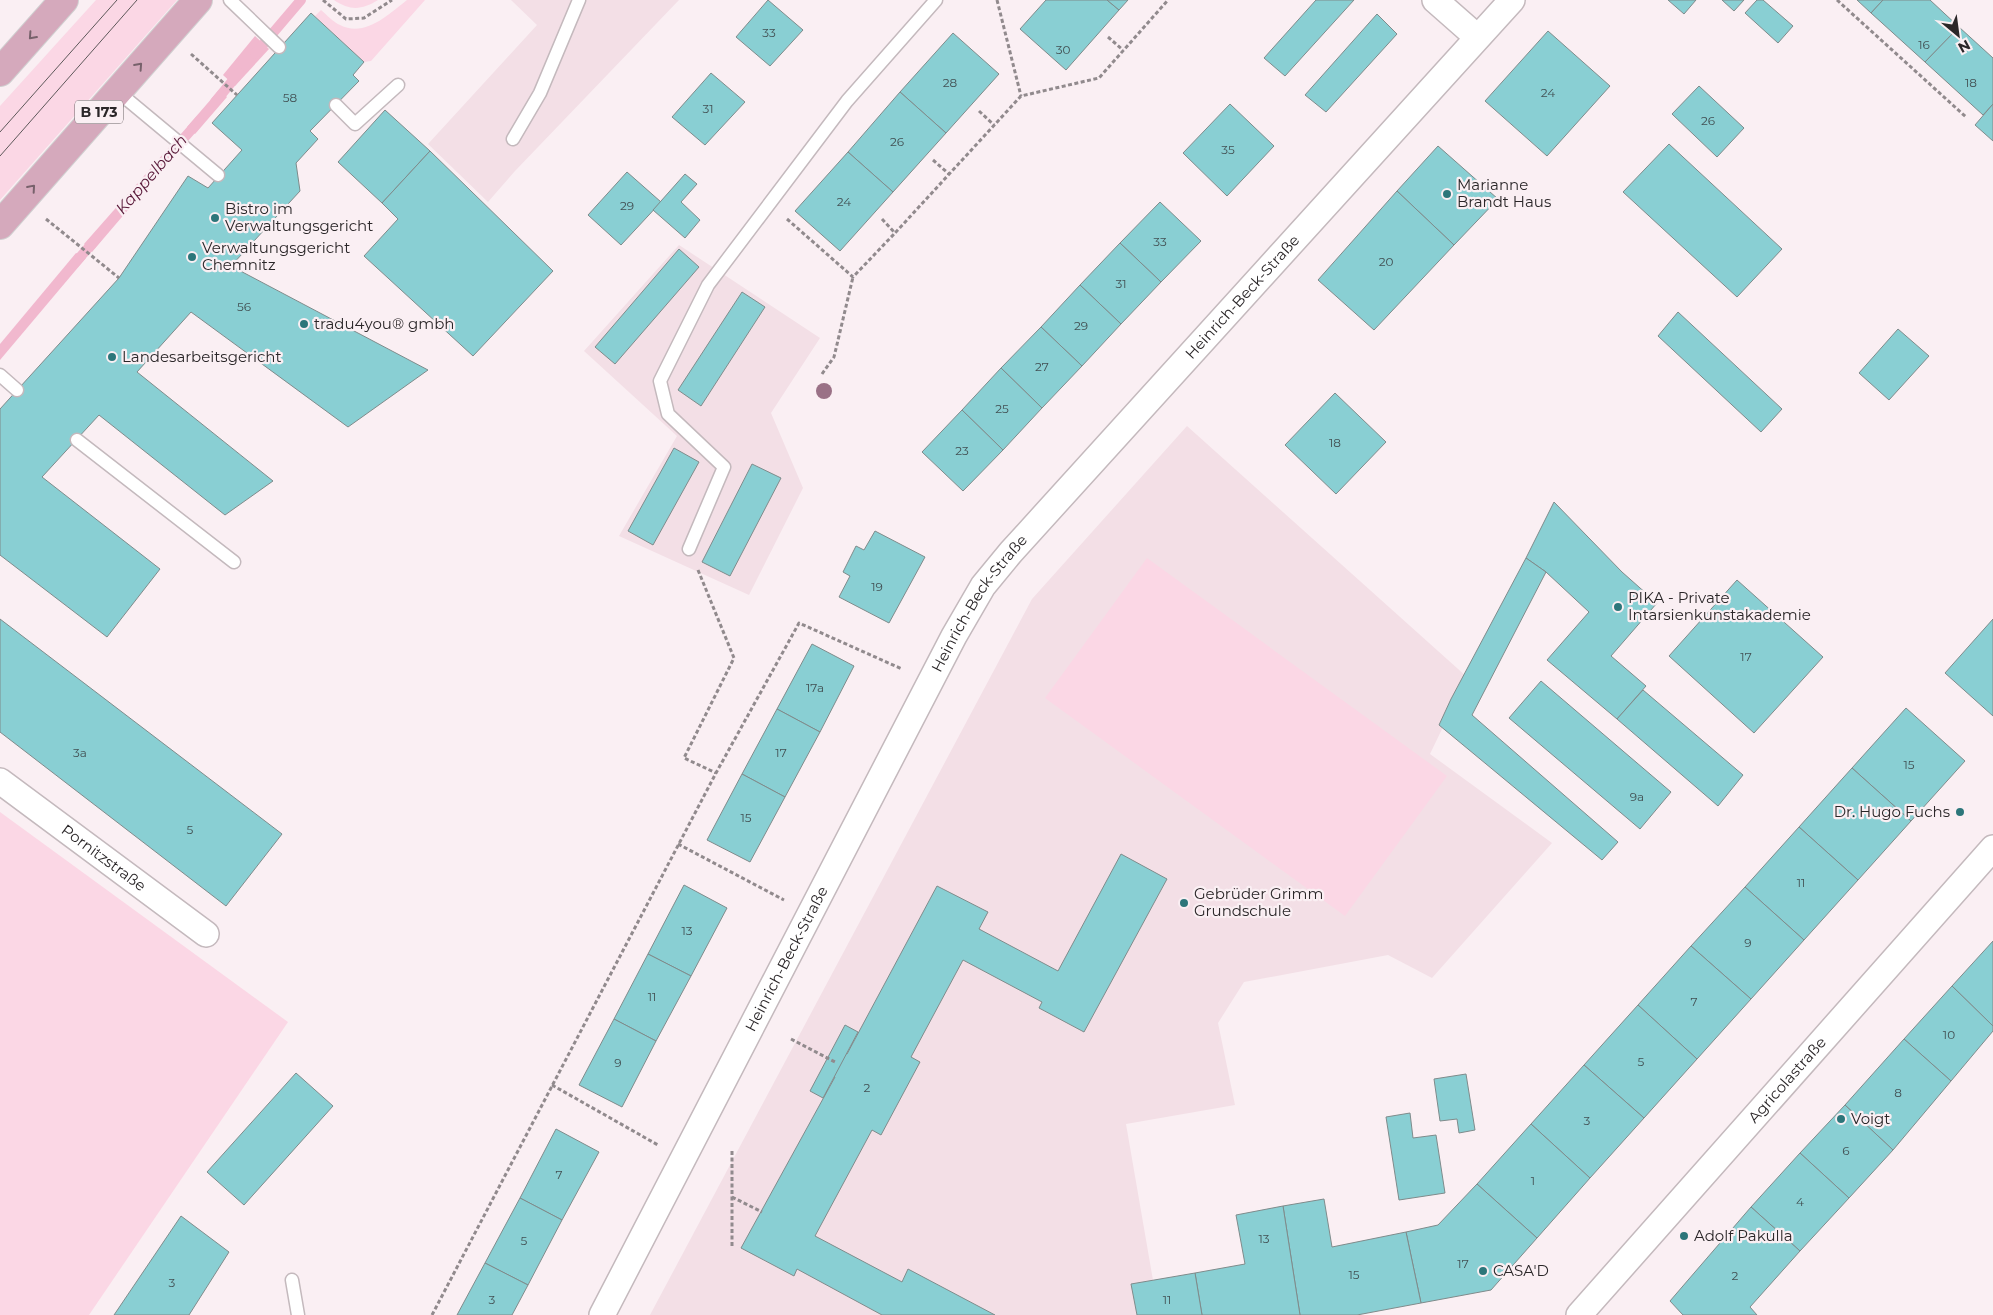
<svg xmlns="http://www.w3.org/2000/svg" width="1993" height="1315" font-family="Montserrat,sans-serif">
<rect width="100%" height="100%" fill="#faeff3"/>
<g fill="#f3dfe6">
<path d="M511,0h168l-164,171 -27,31 -60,-58 109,-119z"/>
<path d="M679,245l141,93 -49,75 32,75 -54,107 -130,-59 58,-100 -93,-85z"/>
<path d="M1187,426l280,251 -37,77 122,89 -120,135 -44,-23 -144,27 -26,41 17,82 -109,19 33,191h-509l382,-716z"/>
</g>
<g fill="#fbd7e5">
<path d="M96,0h81l-177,200v-94z"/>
<path d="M334,0h44c-16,10 -28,11 -44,0z"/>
<path d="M407,0h18l-54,61 -7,1 -49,-46 6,-6c6,5 12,12 19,15 25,13 49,-11 67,-25z"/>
<path d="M1147,558l300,218 -102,140 -300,-218z"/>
<path d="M0,812l288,210 -199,293h-89z"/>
</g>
<g fill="#f1b8ce">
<path d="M255,36l14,13 -34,37 -12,-11z"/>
<path d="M219,90l8,7 -32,37 -8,-7z"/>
<path d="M166,151l8,5 -82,96 -8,-8z"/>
<path d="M76,253l10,5 -86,102v-16z"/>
</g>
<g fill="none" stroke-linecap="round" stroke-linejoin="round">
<g stroke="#f1b8ce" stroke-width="10">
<path d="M255,54l46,-54"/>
<path d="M215,102l24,-29"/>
<path d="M162,163l37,-42"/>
<path d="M74,264l23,-26"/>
</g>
</g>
<g fill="#89cfd3" stroke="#7f8b8b">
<path d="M768,0l35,30 -33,36 -34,-29z"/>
<path d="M1046,0h61l12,10 -53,60 -46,-41z"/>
<path d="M1107,0h21l-9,10z"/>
<path d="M1316,0h38l-69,76 -21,-18z"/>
<path d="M1668,0h28l-12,14z"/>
<path d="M1722,0h22l-10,11z"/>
<path d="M1757,0h6l30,26 -15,17 -33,-30z"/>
<path d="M1857,0h26l-12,13z"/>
<path d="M1883,0h47l29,27 -34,35 -54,-49z"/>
<path d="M311,13l53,49 -11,13 6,6 -49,50 8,8 -22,24 4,28 -69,75 197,104 -80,57 -157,-115 -54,60 136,109 -48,34 -126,-100 -57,62 118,92 -53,68 -107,-82v-146l119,-131 69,-102 20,12 34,-38 -30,-27z"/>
<path d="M1377,14l20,20 -71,78 -21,-17z"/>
<path d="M1959,27l34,31v46l-10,11 -58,-53z"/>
<path d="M1548,31l62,55 -63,70 -62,-55z"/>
<path d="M953,33l46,41 -53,59 -46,-41z"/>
<path d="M711,73l34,29 -40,43 -33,-28z"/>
<path d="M1699,86l45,42 -27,29 -45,-43z"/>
<path d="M900,92l46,41 -53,59 -45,-40z"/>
<path d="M1230,104l44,42 -47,50 -44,-43z"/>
<path d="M1993,104v37l-18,-16z"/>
<path d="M385,110l45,41 -48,52 -44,-41z"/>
<path d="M1669,144l113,105 -45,48 -114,-105z"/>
<path d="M1438,146l60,53 -44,46 -57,-54z"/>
<path d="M430,151l123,120 -80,85 -109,-100 34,-37 -16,-16z"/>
<path d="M848,152l45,40 -53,59 -45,-40z"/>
<path d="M627,172l34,30 -40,43 -33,-30z"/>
<path d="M685,174l12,10 -16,18 19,18 -15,18 -32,-28z"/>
<path d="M1397,191l57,54 -80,85 -56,-50z"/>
<path d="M1160,202l41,39 -40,41 -41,-39z"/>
<path d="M1120,243l41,39 -40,42 -41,-39z"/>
<path d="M679,249l20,18 -84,97 -20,-17z"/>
<path d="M1080,285l41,39 -39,42 -41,-39z"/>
<path d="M742,292l23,15 -64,99 -23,-16z"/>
<path d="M1678,312l104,97 -21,23 -103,-96z"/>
<path d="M1041,327l41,39 -40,42 -41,-40z"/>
<path d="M1898,329l31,27 -40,44 -30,-27z"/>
<path d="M1001,368l41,40 -39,42 -41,-40z"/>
<path d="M1335,393l51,49 -50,52 -51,-49z"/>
<path d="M962,410l41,40 -40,41 -41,-39z"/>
<path d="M674,448l25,14 -46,83 -25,-14z"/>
<path d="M752,464l29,14 -51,98 -28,-14z"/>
<path d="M1554,502l68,70 35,31 -46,53 35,30 -29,33 -70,-59 42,-48 -43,-40 -20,-14z"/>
<path d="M875,531l50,26 -36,66 -50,-26 11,-21 -7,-4 13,-26 8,4z"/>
<path d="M1526,558l20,14 -74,143 146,127 -16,18 -163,-135 12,-26z"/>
<path d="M1737,580l86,77 -69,76 -85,-77z"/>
<path d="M0,619l282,215 -56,72 -226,-174z"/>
<path d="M1993,619v97l-48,-43z"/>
<path d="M812,644l42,22 -34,66 -43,-23z"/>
<path d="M1541,681l130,111 -31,37 -131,-111z"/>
<path d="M1643,690l100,85 -25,31 -101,-87z"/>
<path d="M1906,708l59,53 -54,60 -59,-53z"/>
<path d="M777,709l43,23 -35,65 -43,-23z"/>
<path d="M1852,768l59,53 -53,59 -59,-53z"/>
<path d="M742,774l43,23 -35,65 -43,-22z"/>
<path d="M1799,827l59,53 -54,60 -59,-53z"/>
<path d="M1121,854l46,25 -83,153 -45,-24 3,-6 -79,-42 -52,97 9,5 -39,73 -9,-5 -57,106 87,46 6,-13 87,46h-113l-85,-46 -3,7 -53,-28 94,-171 -7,-3 13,-23 6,3 90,-168 51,26 -9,17 79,42z"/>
<path d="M684,885l43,23 -36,68 -43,-22z"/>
<path d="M1745,887l59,53 -53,59 -60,-53z"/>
<path d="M1993,941v85l-41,-40z"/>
<path d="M1691,946l60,53 -54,60 -59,-54z"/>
<path d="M648,954l43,22 -35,65 -42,-22z"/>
<path d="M1952,986l41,40v5l-42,50 -47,-42z"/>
<path d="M1638,1005l59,54 -53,59 -60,-53z"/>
<path d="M614,1019l42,22 -34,66 -43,-22z"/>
<path d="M845,1025l13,7 -35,66 -13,-7z"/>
<path d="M1904,1039l47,42 -58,69 -48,-45z"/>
<path d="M1584,1065l60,53 -54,60 -59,-54z"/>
<path d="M296,1073l37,33 -89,99 -37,-33z"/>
<path d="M1466,1074l9,56 -16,3 -2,-14 -17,2 -6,-42z"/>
<path d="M1845,1105l48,45 -44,48 -49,-45z"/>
<path d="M1410,1113l3,25 23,-3 9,58 -46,7 -13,-83z"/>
<path d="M1531,1124l59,54 -53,60 -60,-54z"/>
<path d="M556,1129l43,23 -37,68 -42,-22z"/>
<path d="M1800,1153l49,45 -49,53 -49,-44z"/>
<path d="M1477,1184l60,54 -46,52 -70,13 -15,-71 32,-7z"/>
<path d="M520,1198l42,22 -34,65 -43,-22z"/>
<path d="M1324,1199l8,48 74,-15 15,71 -64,12h-57l-17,-109z"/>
<path d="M1283,1206l17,109h-98l-7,-42 50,-9 -9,-49z"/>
<path d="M1751,1207l49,44 -50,56 7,8h-74l-13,-14z"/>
<path d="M181,1216l48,36 -40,63h-75z"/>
<path d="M485,1263l43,22 -16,30h-55z"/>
<path d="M1195,1273l7,42h-65l-6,-31z"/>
</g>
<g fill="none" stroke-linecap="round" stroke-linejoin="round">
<g stroke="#c4b9bd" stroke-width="15">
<g id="lane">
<path d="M230,0l49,47"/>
<path d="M117,91l101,84"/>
<path d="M336,105l19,19 43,-39"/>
<path d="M513,139l27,-46 39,-93"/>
<path d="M0,375l17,15"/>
<path d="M77,440l157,122"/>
<path d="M689,549l35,-82 -56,-53 -8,-33 48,-96 139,-184 89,-101"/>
<path d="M292,1280l6,35"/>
</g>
</g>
<g stroke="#c4b9bd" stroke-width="28">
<g id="street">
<path d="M1435,0l42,37"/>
<path id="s1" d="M0,781l206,153"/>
<path id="s2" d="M602,1315l352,-679 29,-50 28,-34 501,-552"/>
<path id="s3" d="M1579,1315l414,-467"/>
</g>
</g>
<g stroke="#d0cfd0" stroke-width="30">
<g id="primary">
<path d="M0,72l64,-72"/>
<path d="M0,225l198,-225"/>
</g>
</g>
<g stroke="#918a8d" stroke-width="3" stroke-dasharray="4 2.5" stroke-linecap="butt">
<path d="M323,0l23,19 18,-1 28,-18"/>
<path d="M997,0l24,96"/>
<path d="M1837,0l129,117"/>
<path d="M1108,37l15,13"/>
<path d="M191,54l46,41"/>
<path d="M979,111l15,14"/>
<path d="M933,160l16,14"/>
<path d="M46,219l73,59"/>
<path d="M787,219l66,58 42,-44"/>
<path d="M882,219l13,14 126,-137 78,-18 69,-78"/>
<path d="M822,374l12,-17 19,-80"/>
<path d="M698,570l36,88 -50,100 32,15"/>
<path d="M678,844l106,56"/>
<path d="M791,1039l44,23"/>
<path d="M552,1085l106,60"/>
<path d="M732,1197l30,15"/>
<path d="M732,1246v-95"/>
<path d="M432,1315l284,-542 83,-150 103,46"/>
</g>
<use href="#lane" stroke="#fff" stroke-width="12"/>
<use href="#street" stroke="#fff" stroke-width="25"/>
<use href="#primary" stroke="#d5a9bc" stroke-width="28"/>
<g stroke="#5e585a" stroke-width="1">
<path d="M0,132l117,-132"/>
<path d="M0,156l137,-156"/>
</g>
</g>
<circle fill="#9a7186" cx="824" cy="391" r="8"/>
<defs><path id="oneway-chevron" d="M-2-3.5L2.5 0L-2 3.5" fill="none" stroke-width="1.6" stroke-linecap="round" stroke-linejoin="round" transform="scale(1.25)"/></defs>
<g stroke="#77616b">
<use href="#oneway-chevron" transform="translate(32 36) rotate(132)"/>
<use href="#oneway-chevron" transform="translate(139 66) rotate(-48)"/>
<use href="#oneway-chevron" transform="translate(32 188) rotate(-49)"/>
</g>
<g fill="#2c767a" stroke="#faeff3" stroke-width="2">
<circle cx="1447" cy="194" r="5"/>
<circle cx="215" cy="218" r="5"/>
<circle cx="192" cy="257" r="5"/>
<circle cx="304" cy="324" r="5"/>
<circle cx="112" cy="357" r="5"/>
<circle cx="1618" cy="607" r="5"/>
<circle cx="1960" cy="812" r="5"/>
<circle cx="1184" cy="903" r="5"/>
<circle cx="1841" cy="1119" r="5"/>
<circle cx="1684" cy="1236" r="5"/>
<circle cx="1483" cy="1271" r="5"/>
</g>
<g text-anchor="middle" stroke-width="4.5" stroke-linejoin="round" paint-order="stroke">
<g font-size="12" fill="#425053">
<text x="769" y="37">33</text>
<text x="1924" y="49">16</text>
<text x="1063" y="54">30</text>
<text x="950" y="87">28</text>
<text x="1971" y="87">18</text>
<text x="1548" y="97">24</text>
<text x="290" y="102">58</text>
<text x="708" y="113">31</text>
<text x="1708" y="125">26</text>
<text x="897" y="146">26</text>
<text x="1228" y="154">35</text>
<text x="844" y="206">24</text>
<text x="627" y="210">29</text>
<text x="1160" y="246">33</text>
<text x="1386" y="266">20</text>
<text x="1121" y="288">31</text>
<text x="244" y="311">56</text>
<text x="1081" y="330">29</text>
<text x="1042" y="371">27</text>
<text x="1002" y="413">25</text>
<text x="1335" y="447">18</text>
<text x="962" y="455">23</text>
<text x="877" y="591">19</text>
<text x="1746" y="661">17</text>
<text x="815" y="692">17a</text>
<text x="80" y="757">3a</text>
<text x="781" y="757">17</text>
<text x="1909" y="769">15</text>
<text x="1637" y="801">9a</text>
<text x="746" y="822">15</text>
<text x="190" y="834">5</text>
<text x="1801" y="887">11</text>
<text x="687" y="935">13</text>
<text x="1748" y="947">9</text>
<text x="652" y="1001">11</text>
<text x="1694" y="1006">7</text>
<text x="1949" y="1039">10</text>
<text x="1641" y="1066">5</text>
<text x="618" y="1067">9</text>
<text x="867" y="1092">2</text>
<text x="1898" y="1097">8</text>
<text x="1587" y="1125">3</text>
<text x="1846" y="1155">6</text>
<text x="559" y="1179">7</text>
<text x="1533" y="1185">1</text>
<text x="1800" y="1206">4</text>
<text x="1264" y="1243">13</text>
<text x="524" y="1245">5</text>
<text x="1463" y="1268">17</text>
<text x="1354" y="1279">15</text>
<text x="1735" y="1280">2</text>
<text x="172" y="1287">3</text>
<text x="492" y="1304">3</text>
<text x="1167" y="1304">11</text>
</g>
<rect fill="#faeff3" stroke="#686265" stroke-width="1" x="75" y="100.5" width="48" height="23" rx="4"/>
<g font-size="14" font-weight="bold" fill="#2a2628">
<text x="99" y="117">B 173</text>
</g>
<g font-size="15" fill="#2a2628" stroke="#faeff3" text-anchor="start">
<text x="1457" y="190">Marianne<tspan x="1457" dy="17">Brandt Haus</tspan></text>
<text x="225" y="214">Bistro im<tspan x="225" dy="17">Verwaltungsgericht</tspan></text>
<text x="202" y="253">Verwaltungsgericht<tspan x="202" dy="17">Chemnitz</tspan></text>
<text x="314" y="329">tradu4you® gmbh</text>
<text x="122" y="362">Landesarbeitsgericht</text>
<text x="1628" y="603">PIKA - Private<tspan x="1628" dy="17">Intarsienkunstakademie</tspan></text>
<text x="1950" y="817" text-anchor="end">Dr. Hugo Fuchs</text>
<text x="1194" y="899">Gebrüder Grimm<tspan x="1194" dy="17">Grundschule</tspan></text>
<text x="1851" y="1124">Voigt</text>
<text x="1694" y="1241">Adolf Pakulla</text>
<text x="1493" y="1276">CASA'D</text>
</g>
<g font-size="15" fill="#2a2628" stroke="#faeff3">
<text dy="5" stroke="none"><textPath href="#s2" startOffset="1211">Heinrich-Beck-Straße</textPath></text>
<text dy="5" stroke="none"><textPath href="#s2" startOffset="806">Heinrich-Beck-Straße</textPath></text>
<text dy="5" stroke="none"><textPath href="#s1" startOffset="129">Pornitzstraße</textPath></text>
<text dy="5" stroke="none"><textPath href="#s2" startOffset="401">Heinrich-Beck-Straße</textPath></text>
<text dy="5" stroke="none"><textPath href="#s3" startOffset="314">Agricolastraße</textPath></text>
</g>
<g font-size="16" font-style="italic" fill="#591939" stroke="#faeff3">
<text transform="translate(151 174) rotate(-49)" y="6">Kappelbach</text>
</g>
</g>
<g transform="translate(1958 35) rotate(151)" stroke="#faeff3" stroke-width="4" paint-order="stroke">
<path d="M0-4L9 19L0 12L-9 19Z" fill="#2a2628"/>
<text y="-8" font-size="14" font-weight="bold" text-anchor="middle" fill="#2a2628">N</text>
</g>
</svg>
